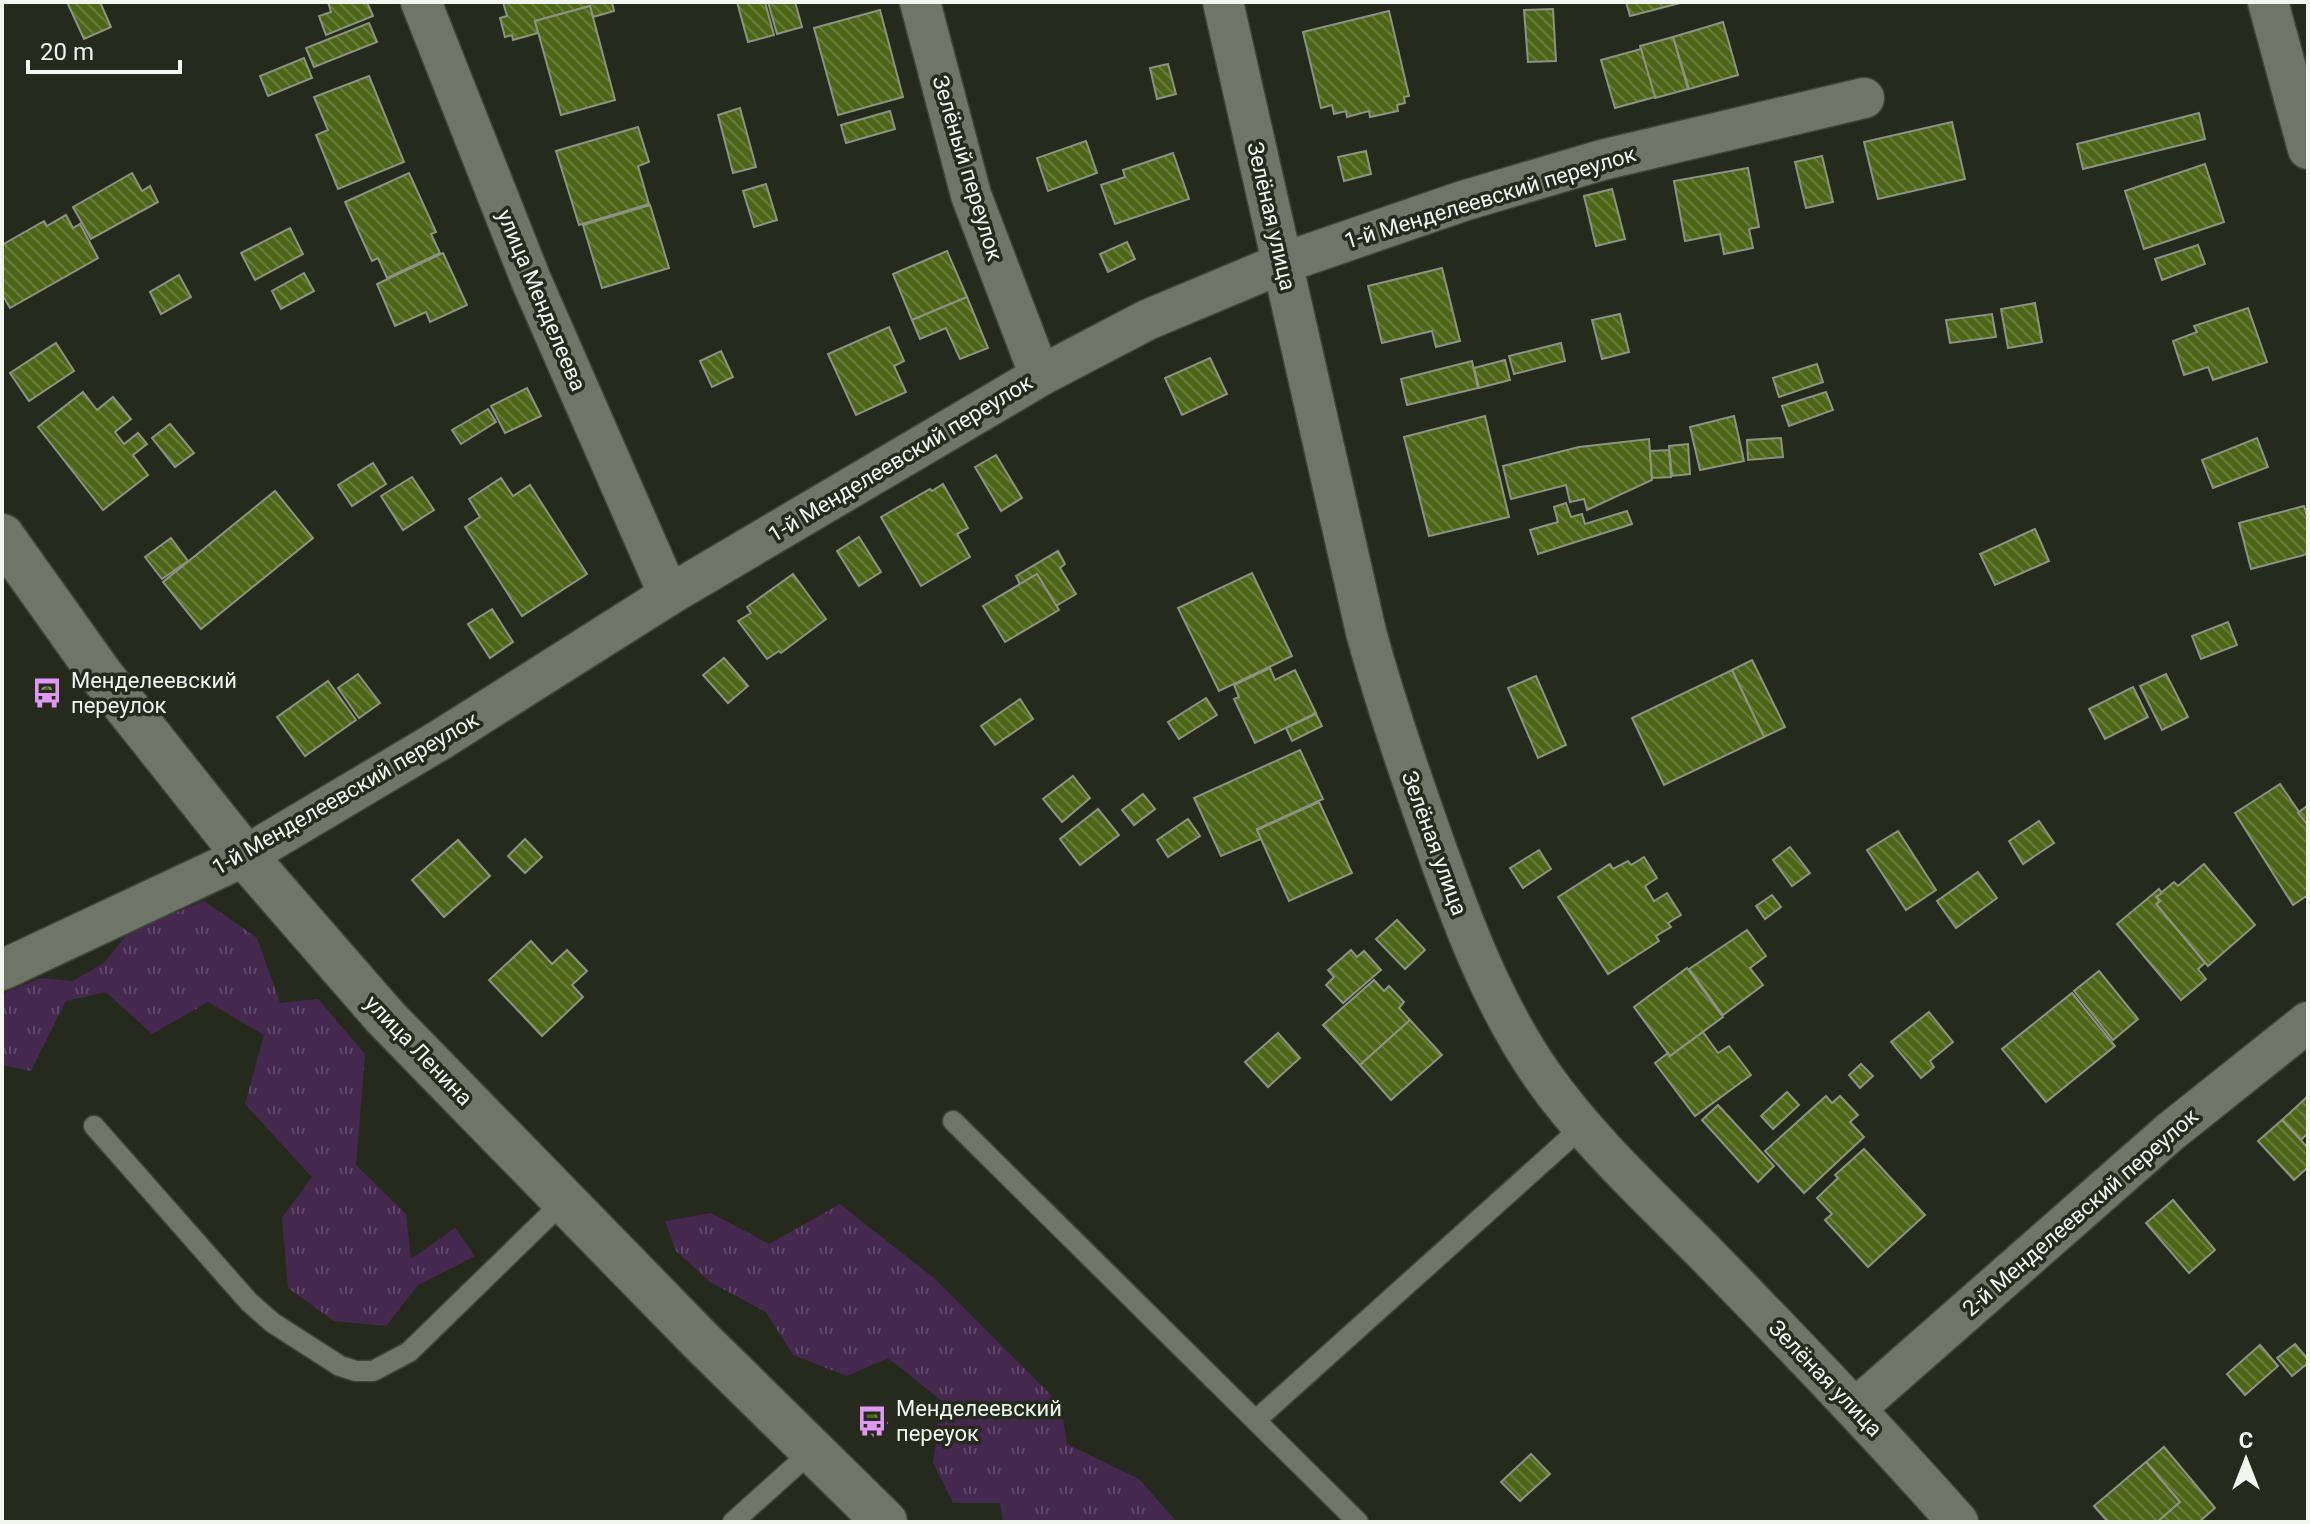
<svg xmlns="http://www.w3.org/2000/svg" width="2310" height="1524" font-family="Roboto,sans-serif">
<defs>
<pattern id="grass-tufts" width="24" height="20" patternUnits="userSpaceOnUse" patternTransform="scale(2)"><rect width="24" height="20" fill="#45284e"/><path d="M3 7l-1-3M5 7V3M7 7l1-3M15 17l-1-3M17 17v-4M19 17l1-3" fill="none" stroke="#604868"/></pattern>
<pattern id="building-back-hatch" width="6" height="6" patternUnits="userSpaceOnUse" patternTransform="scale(2)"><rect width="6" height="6" fill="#4d6516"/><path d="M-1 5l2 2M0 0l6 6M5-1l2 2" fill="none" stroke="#677c38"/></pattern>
</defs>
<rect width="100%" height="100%" fill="#252a1d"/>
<g fill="url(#grass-tufts)">
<path d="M204,901l53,37 23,65 38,-4 47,55 -9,111 50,49 5,45 44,-31 20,28 -57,29 -32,41 -52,-5 -46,-33 -6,-70 30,-41 -67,-73 19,-69 -56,-33 -56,32 -46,-42 -40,9 -35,70 -29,-6v-71l39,-16 32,3 31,-18 25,-31z"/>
<path d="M840,1204l95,75 126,126 6,39 72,35 38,43h-174l-3,-19h-47l-20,-40 9,-62 -54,-43 -41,18 -54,-21 -27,-43 -56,-30 -34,-31 -11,-30 46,-8 58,31z"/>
</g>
<g fill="url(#building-back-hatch)" stroke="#8d9383" stroke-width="2">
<path d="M67,2h33l11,25 -27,12z"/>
<path d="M328,2h39l6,14 -47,19 -7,-19 12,-4z"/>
<path d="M503,2h109l2,9 -21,6 -3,-11 -55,15 3,12 -25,7 -1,-5 -7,2 -5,-19 7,-2z"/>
<path d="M737,2h28l9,33 -26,7z"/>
<path d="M768,2h27l7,25 -25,7z"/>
<path d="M1626,2h58l-54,14z"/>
<path d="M590,6l25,94 -54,15 -26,-94z"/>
<path d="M1553,9l3,52 -28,1 -4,-52z"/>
<path d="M880,10l23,87 -65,18 -24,-87z"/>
<path d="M1389,11l20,85 -5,1 1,6 -8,2 1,6 -28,6 -1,-6 -22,6 -1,-6 -12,3 -2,-9 -11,3 -18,-76z"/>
<path d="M1723,22l15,53 -49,14 -16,-52z"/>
<path d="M369,23l8,19 -63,25 -8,-19z"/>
<path d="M1673,37l15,52 -33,9 -15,-52z"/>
<path d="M1641,49l14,48 -40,11 -14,-48z"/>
<path d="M304,58l8,20 -44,18 -8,-20z"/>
<path d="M1168,64l8,30 -19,5 -7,-31z"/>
<path d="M369,76l35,86 -66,27 -22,-54 12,-5 -14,-33z"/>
<path d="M740,108l16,59 -23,6 -15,-58z"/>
<path d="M890,111l5,18 -49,14 -5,-18z"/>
<path d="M2199,113l6,26 -122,30 -6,-25z"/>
<path d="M1952,122l13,57 -87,20 -14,-57z"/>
<path d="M638,127l11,35 -11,4 11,38 -70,21 -23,-74z"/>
<path d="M1086,141l11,32 -49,18 -11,-33z"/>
<path d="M1366,151l5,23 -27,7 -6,-24z"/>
<path d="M1173,153l16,46 -74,25 -14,-39 24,-8 -2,-7z"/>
<path d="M1822,156l11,46 -27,6 -11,-46z"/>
<path d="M2205,164l19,58 -80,27 -19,-58z"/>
<path d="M1748,168l11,59 -10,2 4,19 -29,6 -4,-20 -35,7 -11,-60z"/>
<path d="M132,173l10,18 8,-5 8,16 -67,37 -18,-32z"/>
<path d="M409,173l27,59 -5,2 9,19 -53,25 -9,-20 -6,3 -27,-59z"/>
<path d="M766,184l11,36 -23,7 -11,-36z"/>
<path d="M1612,189l13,50 -29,7 -12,-50z"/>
<path d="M650,205l19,63 -67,20 -19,-63z"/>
<path d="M66,215l7,13 7,-4 18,34 -88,50 -8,-14v-49l42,-24 3,5z"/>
<path d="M290,228l13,26 -48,26 -14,-27z"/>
<path d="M1127,242l8,17 -27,13 -8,-18z"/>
<path d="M2198,245l7,19 -43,16 -7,-21z"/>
<path d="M947,251l20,46 -55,23 -19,-46z"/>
<path d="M443,253l24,52 -37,17 -4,-10 -31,14 -18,-42z"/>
<path d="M1442,268l18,73 -24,6 -4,-16 -50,12 -14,-57z"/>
<path d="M304,273l10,18 -33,18 -9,-18z"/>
<path d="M179,275l12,22 -30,17 -11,-22z"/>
<path d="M967,297l21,51 -28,11 -14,-31 -26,11 -8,-19z"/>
<path d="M2035,303l7,39 -34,6 -7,-39z"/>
<path d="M2248,308l19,54 -54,18 -5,-13 -24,8 -11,-34 24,-9 -3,-6z"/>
<path d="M1620,314l9,38 -27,7 -10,-39z"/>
<path d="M1992,314l4,23 -46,6 -4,-23z"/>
<path d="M889,327l15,34 -10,5 12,26 -50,23 -28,-61z"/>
<path d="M56,343l18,28 -45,30 -19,-28z"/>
<path d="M1561,343l4,18 -51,13 -5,-18z"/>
<path d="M721,351l12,26 -21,10 -12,-26z"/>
<path d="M1210,358l17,36 -45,21 -17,-37z"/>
<path d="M1505,360l5,20 -31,8 -5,-20z"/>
<path d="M1472,361l6,27 -71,17 -6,-26z"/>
<path d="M1817,364l6,18 -44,15 -6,-19z"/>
<path d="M527,388l14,28 -36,17 -14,-27z"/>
<path d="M83,392l14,18 16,-13 18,22 -16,13 9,12 14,-11 9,11 -14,11 15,20 -45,35 -65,-83z"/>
<path d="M1826,392l7,18 -44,16 -7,-20z"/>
<path d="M488,409l8,13 -35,22 -9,-14z"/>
<path d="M1485,416l24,101 -80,19 -25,-99z"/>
<path d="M1734,416l10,45 -44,9 -10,-43z"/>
<path d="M170,424l24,29 -19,14 -23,-29z"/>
<path d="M1781,438l2,19 -35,3 -1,-20z"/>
<path d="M2257,438l11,29 -55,21 -11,-28z"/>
<path d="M1649,439l3,41 -65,30 -3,-11 -14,3 -4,-17 -55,14 -8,-33 76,-19z"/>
<path d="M1688,444l2,30 -18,2 -3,-30z"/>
<path d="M1669,450l2,27 -19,1 -2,-27z"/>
<path d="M996,455l26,43 -21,13 -26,-44z"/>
<path d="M373,463l13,21 -34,22 -14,-21z"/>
<path d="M412,477l22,33 -31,20 -22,-34z"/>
<path d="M501,478l12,18 17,-11 57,89 -65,42 -57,-89 15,-10 -11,-18z"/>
<path d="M943,484l25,44 -11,6 13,23 -49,29 -40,-69 49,-28 2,2z"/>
<path d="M275,491l38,47 -112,91 -38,-47z"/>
<path d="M1566,503l5,14 11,-3 3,10 42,-13 5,13 -94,30 -8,-24 28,-8 -4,-15z"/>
<path d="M2304,506l4,13v35l-57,15 -12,-46z"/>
<path d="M2035,529l14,32 -54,24 -15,-31z"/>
<path d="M859,537l22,35 -22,14 -22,-35z"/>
<path d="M171,538l17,23 -26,18 -17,-22z"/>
<path d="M1058,551l7,13 -5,4 16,26 -20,12 -19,-32 -17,10 -4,-8z"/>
<path d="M1252,573l40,83 -73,35 -41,-83z"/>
<path d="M793,574l33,45 -45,34 -2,-2 -12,8 -29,-38 13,-8 -4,-6z"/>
<path d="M1037,574l22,36 -54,32 -22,-36z"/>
<path d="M492,609l21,33 -23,16 -22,-34z"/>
<path d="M2228,622l9,23 -36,14 -9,-23z"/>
<path d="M724,658l24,28 -20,17 -25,-28z"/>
<path d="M1752,660l33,67 -21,10 -32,-67z"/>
<path d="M1270,668l5,12 20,-10 21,43 -61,30 -21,-44 5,-2 -5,-12z"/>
<path d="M1732,670l32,67 -100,48 -32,-67z"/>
<path d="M358,674l22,29 -21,15 -21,-30z"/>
<path d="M2166,674l22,43 -26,13 -22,-44z"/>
<path d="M1536,676l30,69 -28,13 -30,-70z"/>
<path d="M328,681l28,39 -51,36 -28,-39z"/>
<path d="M48,685l7,11 -7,5 -7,-11z"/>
<path d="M2133,687l15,30 -43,22 -16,-30z"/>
<path d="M1206,698l11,17 -38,24 -11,-17z"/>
<path d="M1020,699l13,20 -38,26 -14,-19z"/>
<path d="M1316,714l6,12 -30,15 -6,-13z"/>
<path d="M1300,750l23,49 -66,30 4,10 -40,17 -27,-58z"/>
<path d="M1073,776l17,22 -28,24 -19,-23z"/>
<path d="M2280,784l28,41v70l-15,10 -58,-92z"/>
<path d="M1143,794l12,15 -21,16 -12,-15z"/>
<path d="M1319,802l33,71 -63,28 -32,-71z"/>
<path d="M2308,805v20l-10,-12z"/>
<path d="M1098,809l21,26 -39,30 -20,-26z"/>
<path d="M1188,819l12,17 -32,21 -11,-17z"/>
<path d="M2039,821l15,22 -31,21 -14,-23z"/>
<path d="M1898,831l38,59 -30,20 -39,-60z"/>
<path d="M525,839l17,18 -17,16 -17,-17z"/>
<path d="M458,840l32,36 -46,41 -32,-37z"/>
<path d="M1790,847l20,26 -18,13 -19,-26z"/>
<path d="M1539,850l12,19 -28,19 -13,-20z"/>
<path d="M1644,857l13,21 -12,8 9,15 13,-8 14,22 -13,8 3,4 -15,9 3,5 -51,33 -50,-77 52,-33 3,5 15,-8 3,4z"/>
<path d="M2204,864l51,61 -47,41 -52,-62 4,-3 -4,-4 18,-15 4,4z"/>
<path d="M1978,872l19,26 -41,30 -19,-27z"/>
<path d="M2159,889l3,4 -6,4 4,4 -4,3 49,59 -7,6 8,10 -25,21 -64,-76z"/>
<path d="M1772,895l9,12 -16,12 -9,-13z"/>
<path d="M1397,920l28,30 -20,19 -29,-30z"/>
<path d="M1747,930l19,26 -16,12 13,17 -40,30 -34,-46z"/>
<path d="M531,941l21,23 15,-14 20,21 -15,14 11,12 -41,39 -53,-56z"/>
<path d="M1351,950l6,7 7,-6 17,19 -38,33 -17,-18 8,-8 -6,-7z"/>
<path d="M1687,968l36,49 -53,39 -36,-49z"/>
<path d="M2099,971l39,48 -25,21 -39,-49z"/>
<path d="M1374,980l10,11 5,-5 15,16 -5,6 11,12 -50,45 -37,-40z"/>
<path d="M2072,993l43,53 -69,56 -44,-53z"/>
<path d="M1929,1012l24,30 -23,19 4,6 -13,11 -30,-36z"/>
<path d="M1410,1020l32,35 -51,45 -31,-35z"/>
<path d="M1703,1032l15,21 11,-7 22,29 -56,41 -40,-53 13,-10 2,3z"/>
<path d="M1278,1033l22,25 -32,29 -23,-25z"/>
<path d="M1861,1064l12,12 -13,12 -11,-13z"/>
<path d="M1787,1092l12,13 -26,24 -12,-13z"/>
<path d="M1826,1096l6,7 8,-7 18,19 -8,7 14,15 -60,56 -39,-42z"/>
<path d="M2308,1096v37l-7,7 -19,-20z"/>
<path d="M1718,1105l56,61 -16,16 -56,-62z"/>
<path d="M2282,1120l26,28v19l-14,13 -36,-39z"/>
<path d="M1864,1149l61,66 -57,52 -43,-47 7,-6 -15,-16 21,-20 -3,-3z"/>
<path d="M2173,1200l42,50 -26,23 -43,-50z"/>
<path d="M2295,1344l13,15v4l-16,13 -15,-18z"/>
<path d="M2260,1345l18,21 -33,29 -18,-21z"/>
<path d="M871,1406l16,17 -13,13 -16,-17z"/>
<path d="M2164,1447l51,61 -16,14h-42l23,-20 -34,-40z"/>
<path d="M1531,1454l19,20 -30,27 -19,-19z"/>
<path d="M2146,1462l34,40 -23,20h-49l-14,-16z"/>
</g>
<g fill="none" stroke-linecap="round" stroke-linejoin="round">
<g stroke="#40453a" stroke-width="23">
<g id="service">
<path d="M953,1121l405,401"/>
<path d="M94,1126l155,176 24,21 67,43 16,5h17l36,-19 155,-151"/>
<path d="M1256,1420l326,-293"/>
<path d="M733,1522l79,-71"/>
</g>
</g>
<g stroke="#40453a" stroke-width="43">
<g id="minor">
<path d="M421,2l110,278 138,315"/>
<path d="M920,2l51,193 69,181"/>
<path d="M1223,2l143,630c18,66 40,131 63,196 30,85 61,172 113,247 47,67 110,124 168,183 84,86 168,174 248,264"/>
<path d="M2268,2l40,147"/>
<path d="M2,970l243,-114 195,-116 229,-145 371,-219 107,-56 136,-57 180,-62 139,-41 262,-62"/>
<path d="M1856,1408l314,-276 138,-110"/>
</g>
</g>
<g stroke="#40453a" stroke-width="47">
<path id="secondary" d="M2,536l99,139 144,181 140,161 316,324 184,181"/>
</g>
<use href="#service" stroke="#707667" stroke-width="20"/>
<use href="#minor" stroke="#707667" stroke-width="40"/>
<use href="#secondary" stroke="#707667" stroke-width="44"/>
</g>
<defs>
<g id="bus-bare" transform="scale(2.4)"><path d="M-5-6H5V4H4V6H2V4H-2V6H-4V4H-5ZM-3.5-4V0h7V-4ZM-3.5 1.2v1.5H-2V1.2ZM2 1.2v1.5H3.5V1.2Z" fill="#dd99f3" stroke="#252a1d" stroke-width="2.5" paint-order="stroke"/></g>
</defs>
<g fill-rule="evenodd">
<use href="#bus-bare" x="47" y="693"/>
<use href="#bus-bare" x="872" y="1421"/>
</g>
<g text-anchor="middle" stroke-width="7" stroke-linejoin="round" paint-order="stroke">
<g font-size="22" fill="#f3f6ee" stroke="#252a1d">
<text transform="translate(968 168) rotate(73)" y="8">Зелёный переулок</text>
<text transform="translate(1490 197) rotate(-17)" y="8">1-й Менделеевский переулок</text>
<text transform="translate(1272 216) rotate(77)" y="8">Зелёная улица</text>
<text transform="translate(542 300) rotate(67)" y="8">улица Менделеева</text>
<text transform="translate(900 458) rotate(-31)" y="8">1-й Менделеевский переулок</text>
<text transform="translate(345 793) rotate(-30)" y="8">1-й Менделеевский переулок</text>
<text transform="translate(1435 843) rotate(70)" y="8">Зелёная улица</text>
<text transform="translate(419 1050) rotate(46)" y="8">улица Ленина</text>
<text transform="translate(2080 1212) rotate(-41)" y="8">2-й Менделеевский переулок</text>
<text transform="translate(1826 1378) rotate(46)" y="8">Зелёная улица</text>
</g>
<g font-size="22" fill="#f3f6ee" stroke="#252a1d" text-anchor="start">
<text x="71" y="688">Менделеевский<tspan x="71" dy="25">переулок</tspan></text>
<text x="896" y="1416">Менделеевский<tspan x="896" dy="25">переуок</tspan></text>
</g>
</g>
<rect width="2310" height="1524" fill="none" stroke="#f3f6ee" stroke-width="8"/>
<g transform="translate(2246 1460)" stroke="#252a1d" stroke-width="6" paint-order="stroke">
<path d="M0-6L14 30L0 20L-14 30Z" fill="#f3f6ee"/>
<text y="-12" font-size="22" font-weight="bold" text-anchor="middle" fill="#f3f6ee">С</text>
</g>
<path d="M28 60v12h152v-12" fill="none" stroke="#f3f6ee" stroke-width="4"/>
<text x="40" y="60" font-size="24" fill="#f3f6ee" stroke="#252a1d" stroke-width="6" paint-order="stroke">20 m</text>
</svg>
